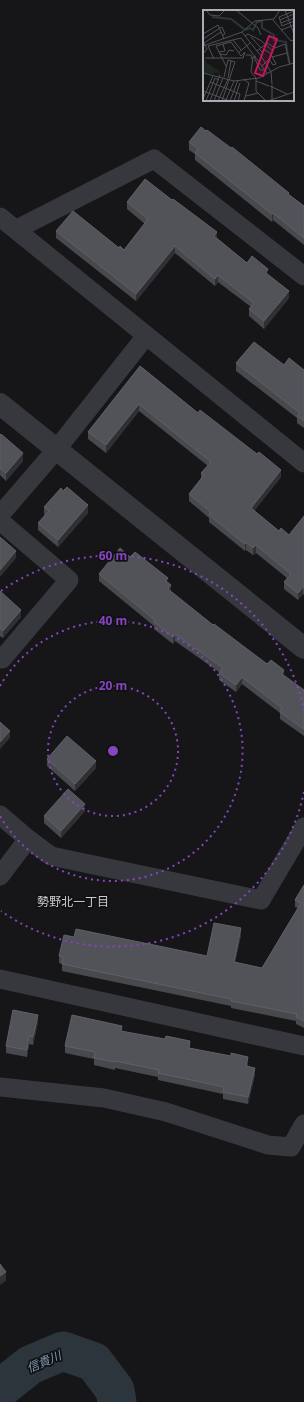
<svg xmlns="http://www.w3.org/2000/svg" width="304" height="1402" font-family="'Noto Sans','Noto Sans JP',sans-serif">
<rect width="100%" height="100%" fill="#161618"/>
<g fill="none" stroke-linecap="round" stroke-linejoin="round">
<path stroke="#2c353c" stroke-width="39" d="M0,1389l30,-24 33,-14 31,11 21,28 2,12"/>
<g stroke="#37383d" stroke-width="19">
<path d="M0,217l304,246"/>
<path d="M17,229l137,-70 150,117"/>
<path d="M0,515l56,-65 90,-114"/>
<path d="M0,521l69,59 -67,79 -2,-1"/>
<path d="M0,815l28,24 23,17 210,44 43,-73"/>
<path d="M0,876l28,-37"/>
<path d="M0,979l304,67"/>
<path d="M0,1087l104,11 62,14 102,33 23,2 13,-23"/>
</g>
<path stroke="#37383d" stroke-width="22" d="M0,404l304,244"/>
</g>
<g fill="#47494d">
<path d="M189,142l100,53 15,11v39l-31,-25 -1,2 -77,-62v-6l-6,-4z"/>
<path d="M127,202l90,37 30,24 21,12 21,23 -25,31 -15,-13v-7l2,-2 -33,-25 -3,4 -40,-33 -39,48 -80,-63v-7l68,19 21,-26 -18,-15z"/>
<path d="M236,363l48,2 20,5v58l-7,-5v-5l-61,-47z"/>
<path d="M140,366l58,47 83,64 -27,34 25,20 10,4 15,-19v79l-1,-1 -5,6 -14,-11v-7l3,-4 -31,-25 -3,2 -7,-5 -1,1 -36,-29v-4l-20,-17v-7l12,-15v-6l7,-7 -69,-55 -33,42 -18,-14v-7z"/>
<path d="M0,435l23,26 -17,20 -6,-6z"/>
<path d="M63,491l25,22 -30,34 -20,-17v-7l7,-8 -1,-1v-7z"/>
<path d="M130,557l38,26 3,9 42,33 91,65v46l-24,-17v-6l-38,-29 -6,8 -17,-12v-8l-44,-31 -2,3 -19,-15v-3l-55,-45v-7z"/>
<path d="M0,591l21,26 -18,21 -3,-2z"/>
<path d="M47,759l49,9 -21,23 -28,-25z"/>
<path d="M85,811l-24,27 -17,-15v-7z"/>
<path d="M304,885v143l-8,-4v-3l-65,-13v-2l-169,-35v-7l-3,-1v-7l15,-19 133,19 34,-21 -6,27 27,6 36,-60 -3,-1v-7z"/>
<path d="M38,1022l-5,23 -4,-1 -2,13 -21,-4v-7z"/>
<path d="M122,1031l68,17 58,16v3l7,8 -7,29 -25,-5v-5l-65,-14v-3l-43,-9v2l-21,-5v-6l-29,-6v-7z"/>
</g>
<g fill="#2f3033">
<path d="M273,213v7l-1,2v-8z"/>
<path d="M217,232v8l-3,-4z"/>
<path d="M175,246v7l-39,48v-7z"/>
<path d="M218,275v7l-3,4v-7z"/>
<path d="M289,291v7l-25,31v-8z"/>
<path d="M139,404v7l-33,42v-8z"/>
<path d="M23,453v8l-17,20v-8z"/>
<path d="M281,470v7l-30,38v-7z"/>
<path d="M88,505v8l-30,34v-7z"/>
<path d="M246,542v8l-1,1v-7z"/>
<path d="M256,545v8l-3,2v-7z"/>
<path d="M16,551v7l-16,19v-7z"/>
<path d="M171,585v8l-3,-4z"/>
<path d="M303,587v7l-5,6v-7z"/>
<path d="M21,610v7l-18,21v-7z"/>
<path d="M175,634v7l-2,3v-7z"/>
<path d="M284,670v7l-2,-3z"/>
<path d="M242,677v7l-6,8v-7z"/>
<path d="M10,731v7l-10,11v-7z"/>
<path d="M96,761v7l-21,23v-7z"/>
<path d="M85,804v7l-24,27v-7z"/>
<path d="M241,928v7l-7,34v-7z"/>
<path d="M38,1015v7l-5,23v-8z"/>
<path d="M29,1036v8l-2,13v-7z"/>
<path d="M248,1057v7l-2,10v-8z"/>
<path d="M255,1068v7l-7,29v-7z"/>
<path d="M6,1272v9l-6,4v-9z"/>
</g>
<g fill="#525359" stroke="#5f6168">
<path d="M201,127l5,4 1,-1 24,18 1,-1 57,46 -1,1 16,12v32l-31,-25 -1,1 -77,-61 3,-4 -9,-7z"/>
<path d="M145,179l27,21 1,-1 44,33 -3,4 33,27 5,-7 16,13 -2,4 23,18 -25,30 -15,-12 5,-6 -36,-28 -3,4 -40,-33 -39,48 -80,-63 17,-20 46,37 1,-2 4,4 24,-31 -21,-17z"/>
<path d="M254,342l30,23 5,-7 15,12v51l-7,-5 3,-3 -64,-50z"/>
<path d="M140,366l58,47 2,-3 57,44 2,-2 22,18 -30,38 28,23 2,-3 8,7 15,-19v71h-1l-5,6 -14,-11 7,-8 -35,-29 -3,3 -7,-6 -1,2 -36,-29 2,-3 -22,-18 15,-19 -3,-2 10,-11 -72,-58 -33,41 -18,-13z"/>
<path d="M1,434l22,19 -17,20 -6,-5v-33z"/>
<path d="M67,487l21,18 -30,35 -20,-17 11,-12 -5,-4 17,-19 2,3z"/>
<path d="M0,537l16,14 -16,19z"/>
<path d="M120,548l10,9 5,-5 33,26 -2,3 5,4 -3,4 45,36 1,-1 53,40 4,-4 13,10 -2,4 22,16v39l-24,-17 2,-4 -40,-31 -6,8 -17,-12 4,-5 -48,-34 -2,3 -19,-15 1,-2 -56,-46z"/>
<path d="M0,591l21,19 -18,21 -3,-3z"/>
<path d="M0,722l10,9 -10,11z"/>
<path d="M67,736l29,25 -21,23 -28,-25z"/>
<path d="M68,789l17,15 -24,27 -17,-15z"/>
<path d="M304,885v136l-8,-4 1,-3 -66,-13v-2l-169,-35 1,-7 -4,-1 5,-21 10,2 2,-8 131,27 7,-33 27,5 -7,34 28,6 39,-65 -6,-3z"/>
<path d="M13,1010l25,5 -5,22 -4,-1 -2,14 -21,-4z"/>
<path d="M72,1015l50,11 -1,5 44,8 1,-3 24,5 -1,7 42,8v-3l17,4 -2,9 9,2 -7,29 -25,-5 1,-5 -66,-14 1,-3 -44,-9v1l-21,-4 1,-6 -30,-6z"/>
<path d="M0,1264l6,8 -6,4z"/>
</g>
<g fill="none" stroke="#8446be" stroke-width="2" stroke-dasharray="2 4">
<circle cx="113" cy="751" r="65"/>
<path d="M0 686A130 130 0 1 1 0 816"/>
<path d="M304 792A195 195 0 0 1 1 911M1 591A195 195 0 0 1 304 710"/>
</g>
<g text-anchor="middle" stroke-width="3.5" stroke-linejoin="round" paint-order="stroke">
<g font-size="12" fill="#c9ccd4" stroke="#111113">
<text x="73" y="906">勢野北一丁目</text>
</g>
<g font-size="12" font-style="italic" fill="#7f9bb3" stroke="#111113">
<text transform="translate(44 1362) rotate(-23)" y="4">信貴川</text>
</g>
</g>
<g transform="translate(203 10)">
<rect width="91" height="91" fill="#161618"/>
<path d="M2,48l2,5 12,8 1,4 -5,-4v3l-12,-1z" fill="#1e261f"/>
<path fill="none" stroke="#2c353c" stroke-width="2" d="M9,7l19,2 13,10M42,20l5,-2 3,2 4,-8 5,-1v7l12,7v5l12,2 3,21"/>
<path fill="none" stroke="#505258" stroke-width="1" d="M3,0l4,5 9,1 6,-6M33,0l22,18 3,7M82,0l9,24M70,10l18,21 3,-1M77,10l14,-6M78,13l13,-5M79,16l-3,-9 15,-6M79,16l12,-5M17,18l2,-1 3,7 -2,1M78,20l13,-5M39,22l13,-11 19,-2 6,-9M0,24l15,-9 6,14M42,26l3,-2 12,6 13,11 -3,3M48,27l10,11M0,29l17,-11M30,30l8,10M0,31l4,8 -4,5M28,32l10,14 4,-4M1,33l17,-11M0,36l39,-14 19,24 10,16 1,12M56,39l3,3 3,-2 5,3 6,11 -3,1M54,41l10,-8 8,5 10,-4 5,20M16,42l6,-1 -2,-7M35,43l12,-10M17,44l6,1 3,-5 5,1M43,45h5l2,7M53,46l-3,1 -2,15 5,6M51,47l6,13h5M69,47l15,-4M2,48h38l2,-6M11,49l-6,-13 33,-8 26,35M23,56l-10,-20 15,-4M59,56l7,-7 4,6M0,63l31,8 25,-3 20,-11 15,-4M25,68l3,-17M53,68v13l10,10M40,69l6,4 -5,18M53,71l13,5M7,72l30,12 -2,7M67,76l17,8M0,81l27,10M43,86l12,-3M0,89l10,-23M23,90l8,-19M69,90v-15M3,91l9,-23 4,2M7,91l10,-26M11,91l9,-23M15,91l10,-22M19,91l13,-39 -7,-2 -4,17M27,91l8,-21M31,91l6,-18M65,91l26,-9"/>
<path fill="#c2185b" fill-opacity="0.15" stroke="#c2185b" stroke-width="2" d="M66,26l8,3 -14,37 -8,-3z"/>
<rect width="91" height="91" fill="none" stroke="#a8adb8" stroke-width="2"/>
</g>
<circle cx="113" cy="751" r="6" fill="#8446be" stroke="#111113" stroke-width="2"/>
<g font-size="12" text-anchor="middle" font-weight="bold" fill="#8446be" stroke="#111113" stroke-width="3.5" stroke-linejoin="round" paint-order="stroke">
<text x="113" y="560">60 m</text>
<text x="113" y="625">40 m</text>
<text x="113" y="690">20 m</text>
</g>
</svg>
